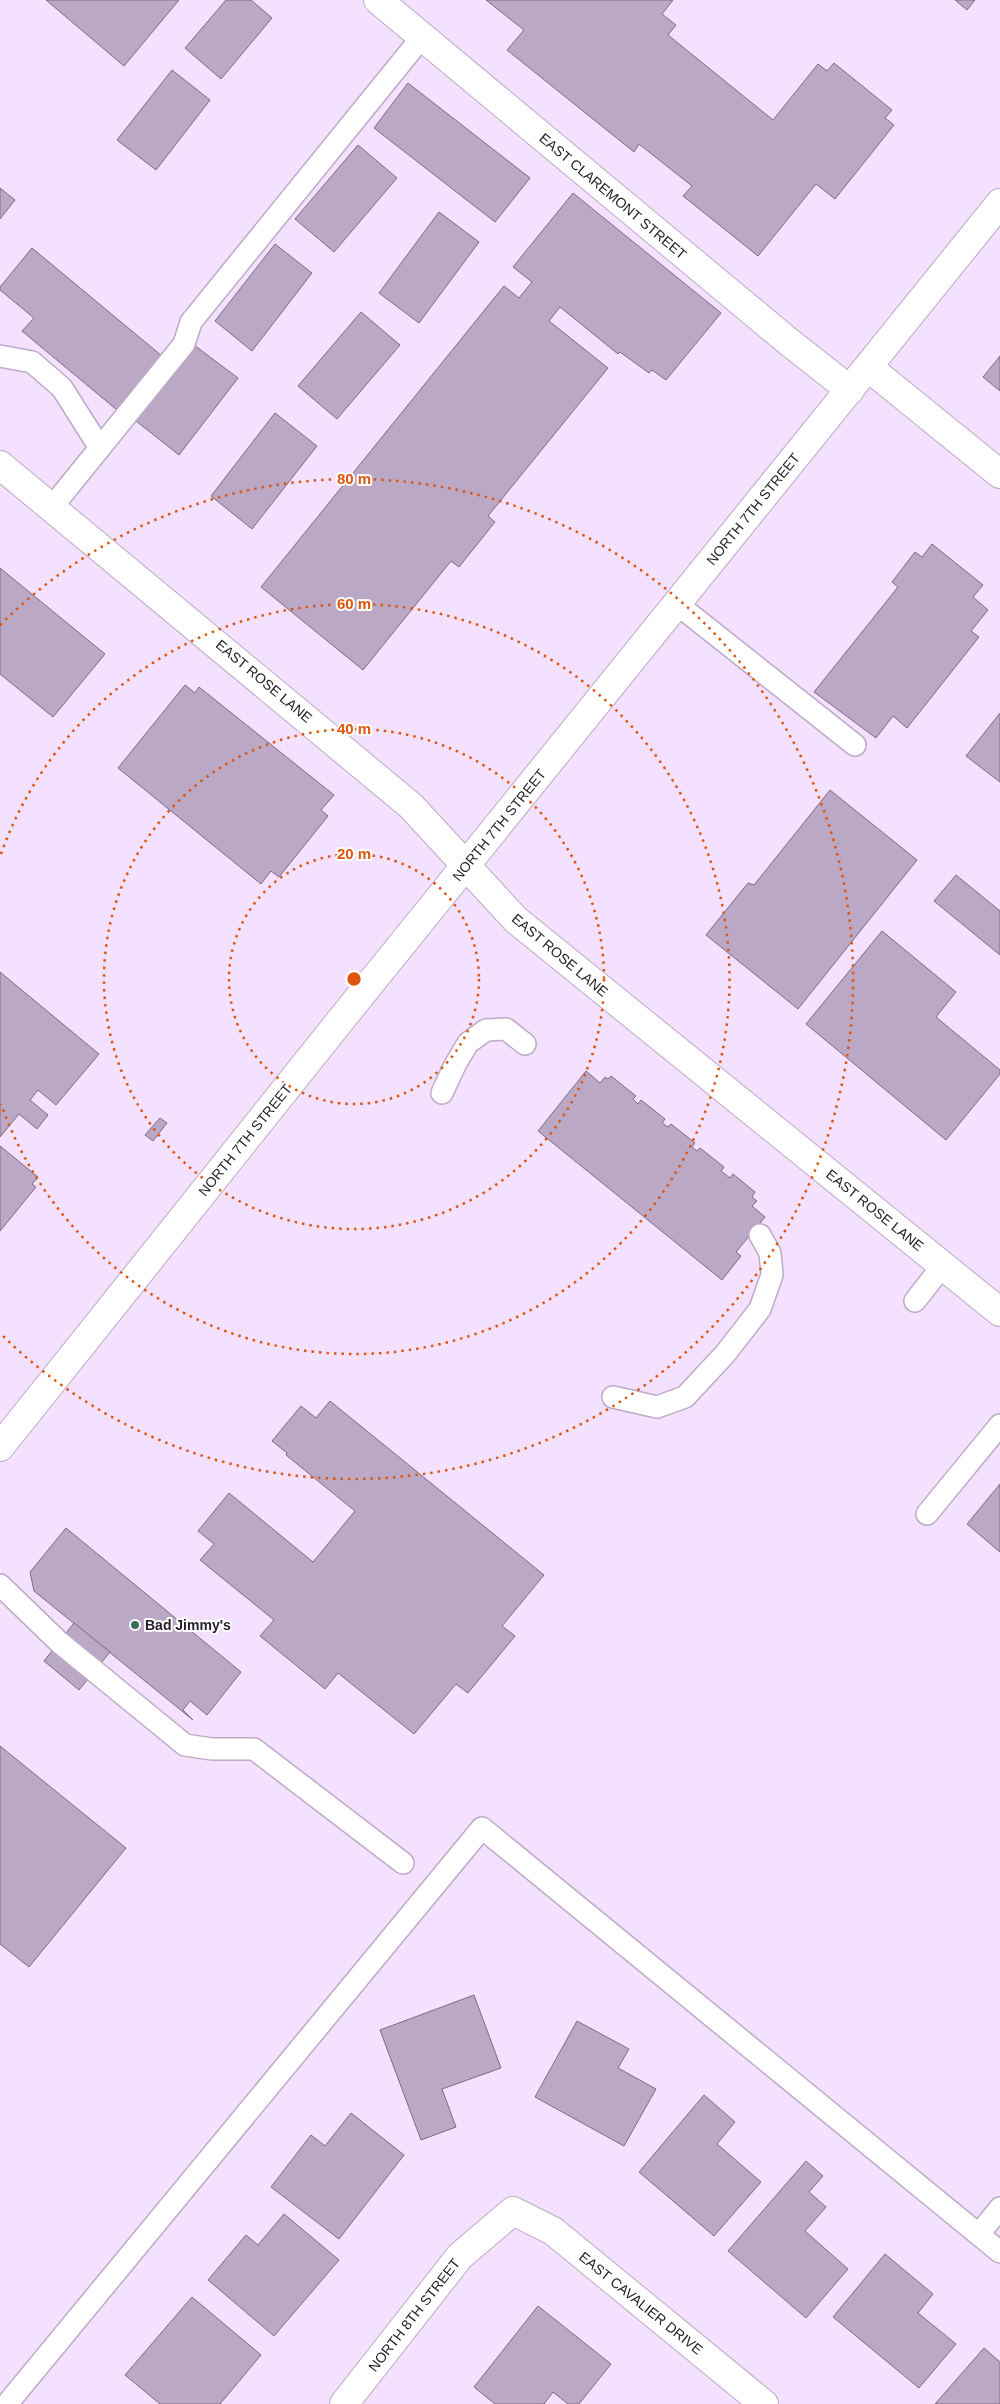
<svg xmlns="http://www.w3.org/2000/svg" width="1000" height="2404" font-family="Helvetica,sans-serif">
<rect width="100%" height="100%" fill="#f4e0ff"/>
<g fill="#baa8c5" stroke="#7c6b86">
<path d="M46,0h133l-55,66z"/>
<path d="M226,0h25l21,18 -51,61 -36,-31z"/>
<path d="M486,0h187l-11,14 14,11 -8,10 105,85 45,-56 9,7 7,-8 58,47 -7,8 9,7 -59,74 -19,-15 -58,72 -75,-60 9,-10 -53,-42 -5,8 -127,-102 17,-20z"/>
<path d="M955,0h20l-8,10z"/>
<path d="M172,70l38,30 -54,70 -39,-30z"/>
<path d="M408,83l122,95 -35,44 -121,-94z"/>
<path d="M358,145l39,33 -63,74 -39,-33z"/>
<path d="M0,188l15,12 -15,19z"/>
<path d="M573,193l148,120 -55,67 -14,-10 -3,3 -29,-21 -2,2 -58,-47 -11,14 59,47 -120,148 7,6 -36,45 -8,-6 -88,109 -102,-83 243,-301 15,12 13,-16 -19,-15z"/>
<path d="M439,212l40,30 -60,81 -40,-30z"/>
<path d="M275,244l37,29 -60,78 -37,-30z"/>
<path d="M32,248l130,108 -45,54 -95,-79 12,-13 -34,-28v-3z"/>
<path d="M361,312l39,33 -63,74 -39,-33z"/>
<path d="M194,345l44,33 -59,77 -43,-34z"/>
<path d="M1000,356v35l-17,-14z"/>
<path d="M275,413l42,33 -65,83 -41,-33z"/>
<path d="M932,544l51,41 -10,12 15,13 -17,21 8,6 -72,91 -14,-12 -17,22 -62,-46 84,-105 -6,-5 23,-30 7,5z"/>
<path d="M0,568l105,86 -52,63 -53,-43z"/>
<path d="M185,685l10,8 4,-6 135,108 -13,15 7,6 -49,61 -8,-6 -10,13 -143,-116z"/>
<path d="M1000,713v69l-34,-26z"/>
<path d="M830,790l87,70 -119,149 -92,-74 42,-52 6,2z"/>
<path d="M956,875l44,36v44l-66,-54z"/>
<path d="M882,931l74,61 -20,25 64,53v4l-54,66 -140,-116z"/>
<path d="M0,972l99,82 -43,51 -18,-15 -8,10 18,15 -11,14 -18,-15 -19,23z"/>
<path d="M586,1071l14,12 5,-6 3,2 3,-3 25,20 -3,3 5,5 3,-4 24,19 -3,4 6,4 3,-3 24,19 -3,4 5,4 3,-3 24,19 -3,4 9,7 3,-4 22,18 -3,5 5,4 -5,5 13,11 -29,35 5,4 -19,24 -184,-149z"/>
<path d="M160,1118l7,5 -14,18 -8,-6z"/>
<path d="M0,1146l38,31 -6,7 4,3 -36,44z"/>
<path d="M330,1401l214,174 -42,51 13,10 -47,57 -12,-9 -42,50 -76,-61 -13,16 -65,-53 14,-16 -74,-60 14,-16 -16,-13 31,-38 84,69 42,-51 -69,-56 1,-2 -15,-12 29,-35 15,12z"/>
<path d="M1000,1484v68l-33,-28z"/>
<path d="M66,1528l175,144 -34,43 -17,-14 -7,9 10,10 -159,-129 -4,-19z"/>
<path d="M74,1623l36,29 -31,38 -35,-29z"/>
<path d="M0,1746l126,102 -97,119 -29,-23z"/>
<path d="M474,1995l27,73 -59,21 14,38 -35,13 -41,-110z"/>
<path d="M577,2021l52,28 -11,19 38,21 -32,57 -89,-49z"/>
<path d="M704,2095l31,27 -18,22 44,38 -47,54 -75,-64z"/>
<path d="M351,2113l53,42 -65,84 -68,-52 40,-52 14,11z"/>
<path d="M806,2161l17,15 -14,16 17,15 -21,24 43,38 -42,49 -78,-67z"/>
<path d="M284,2214l55,46 -65,76 -66,-56 38,-45 12,10z"/>
<path d="M885,2254l48,40 -15,19 38,31 -37,44 -86,-71z"/>
<path d="M192,2297l69,58 -41,49h-60l-35,-29z"/>
<path d="M538,2306l73,58 -32,40h-11l-15,-12 -9,12h-49l-21,-17z"/>
<path d="M984,2348l16,14v42h-65z"/>
</g>
<g fill="none" stroke-linecap="round" stroke-linejoin="round">
<g stroke="#bdaac7" stroke-width="24">
<g id="lane">
<path d="M0,356l32,6 30,26 38,60"/>
<path d="M52,507l132,-163 7,-22 231,-285"/>
<path d="M677,604l178,141"/>
<path d="M442,1093l13,-28 13,-22 18,-13 20,-1 19,15"/>
<path d="M915,1301l28,-36"/>
<path d="M613,1397l44,10 28,-10 40,-43 35,-45 12,-34 -2,-22 -10,-18"/>
<path d="M927,1514l73,-89"/>
<path d="M0,1585l59,57 126,103 27,4h42l149,114"/>
<path d="M979,2234l21,-26"/>
<path d="M7,2404l475,-576 518,424"/>
</g>
</g>
<g stroke="#bdaac7" stroke-width="30">
<g id="street">
<path d="M378,0l411,342 61,48"/>
<path d="M868,367l132,107"/>
<path d="M0,465l411,341 105,114 484,392"/>
<path d="M344,2404l116,-148 53,-45 40,20 211,173"/>
</g>
</g>
<g stroke="#bdaac7" stroke-width="30">
<path id="primary" d="M0,1447l336,-421 664,-823"/>
</g>
<use href="#lane" stroke="#fff" stroke-width="21"/>
<use href="#street" stroke="#fff" stroke-width="28"/>
<use href="#primary" stroke="#fff" stroke-width="28"/>
</g>
<g fill="none" stroke="#de560e" stroke-width="2.5" stroke-dasharray="2.5 5">
<circle cx="354" cy="979" r="125"/>
<circle cx="354" cy="979" r="250"/>
<path d="M1 854A375 375 0 1 1 1 1104"/>
<path d="M0 625A500 500 0 1 1 0 1333"/>
</g>
<circle fill="#366e56" stroke="#fff" stroke-width="2" cx="135" cy="1625" r="5"/>
<g text-anchor="middle" stroke-width="4" stroke-linejoin="round" paint-order="stroke">
<g font-size="14" fill="#27202b" stroke="#fff">
<text transform="translate(613 196) rotate(40)" y="5">EAST CLAREMONT STREET</text>
<text transform="translate(753 509) rotate(-51)" y="5">NORTH 7TH STREET</text>
<text transform="translate(264 681) rotate(40)" y="5">EAST ROSE LANE</text>
<text transform="translate(499 825) rotate(-51)" y="5">NORTH 7TH STREET</text>
<text transform="translate(560 955) rotate(40)" y="5">EAST ROSE LANE</text>
<text transform="translate(245 1140) rotate(-51)" y="5">NORTH 7TH STREET</text>
<text transform="translate(875 1210) rotate(39)" y="5">EAST ROSE LANE</text>
<text transform="translate(641 2303) rotate(39)" y="5">EAST CAVALIER DRIVE</text>
<text transform="translate(414 2315) rotate(-52)" y="5">NORTH 8TH STREET</text>
</g>
<g font-size="14" font-weight="bold" fill="#27202b" stroke="#fff" text-anchor="start">
<text x="145" y="1630">Bad Jimmy's</text>
</g>
</g>
<circle cx="354" cy="979" r="8" fill="#de560e" stroke="#fff" stroke-width="2.5"/>
<g font-size="15" text-anchor="middle" font-weight="bold" fill="#de560e" stroke="#fff" stroke-width="4" stroke-linejoin="round" paint-order="stroke">
<text x="354" y="484">80 m</text>
<text x="354" y="609">60 m</text>
<text x="354" y="734">40 m</text>
<text x="354" y="859">20 m</text>
</g>
</svg>
